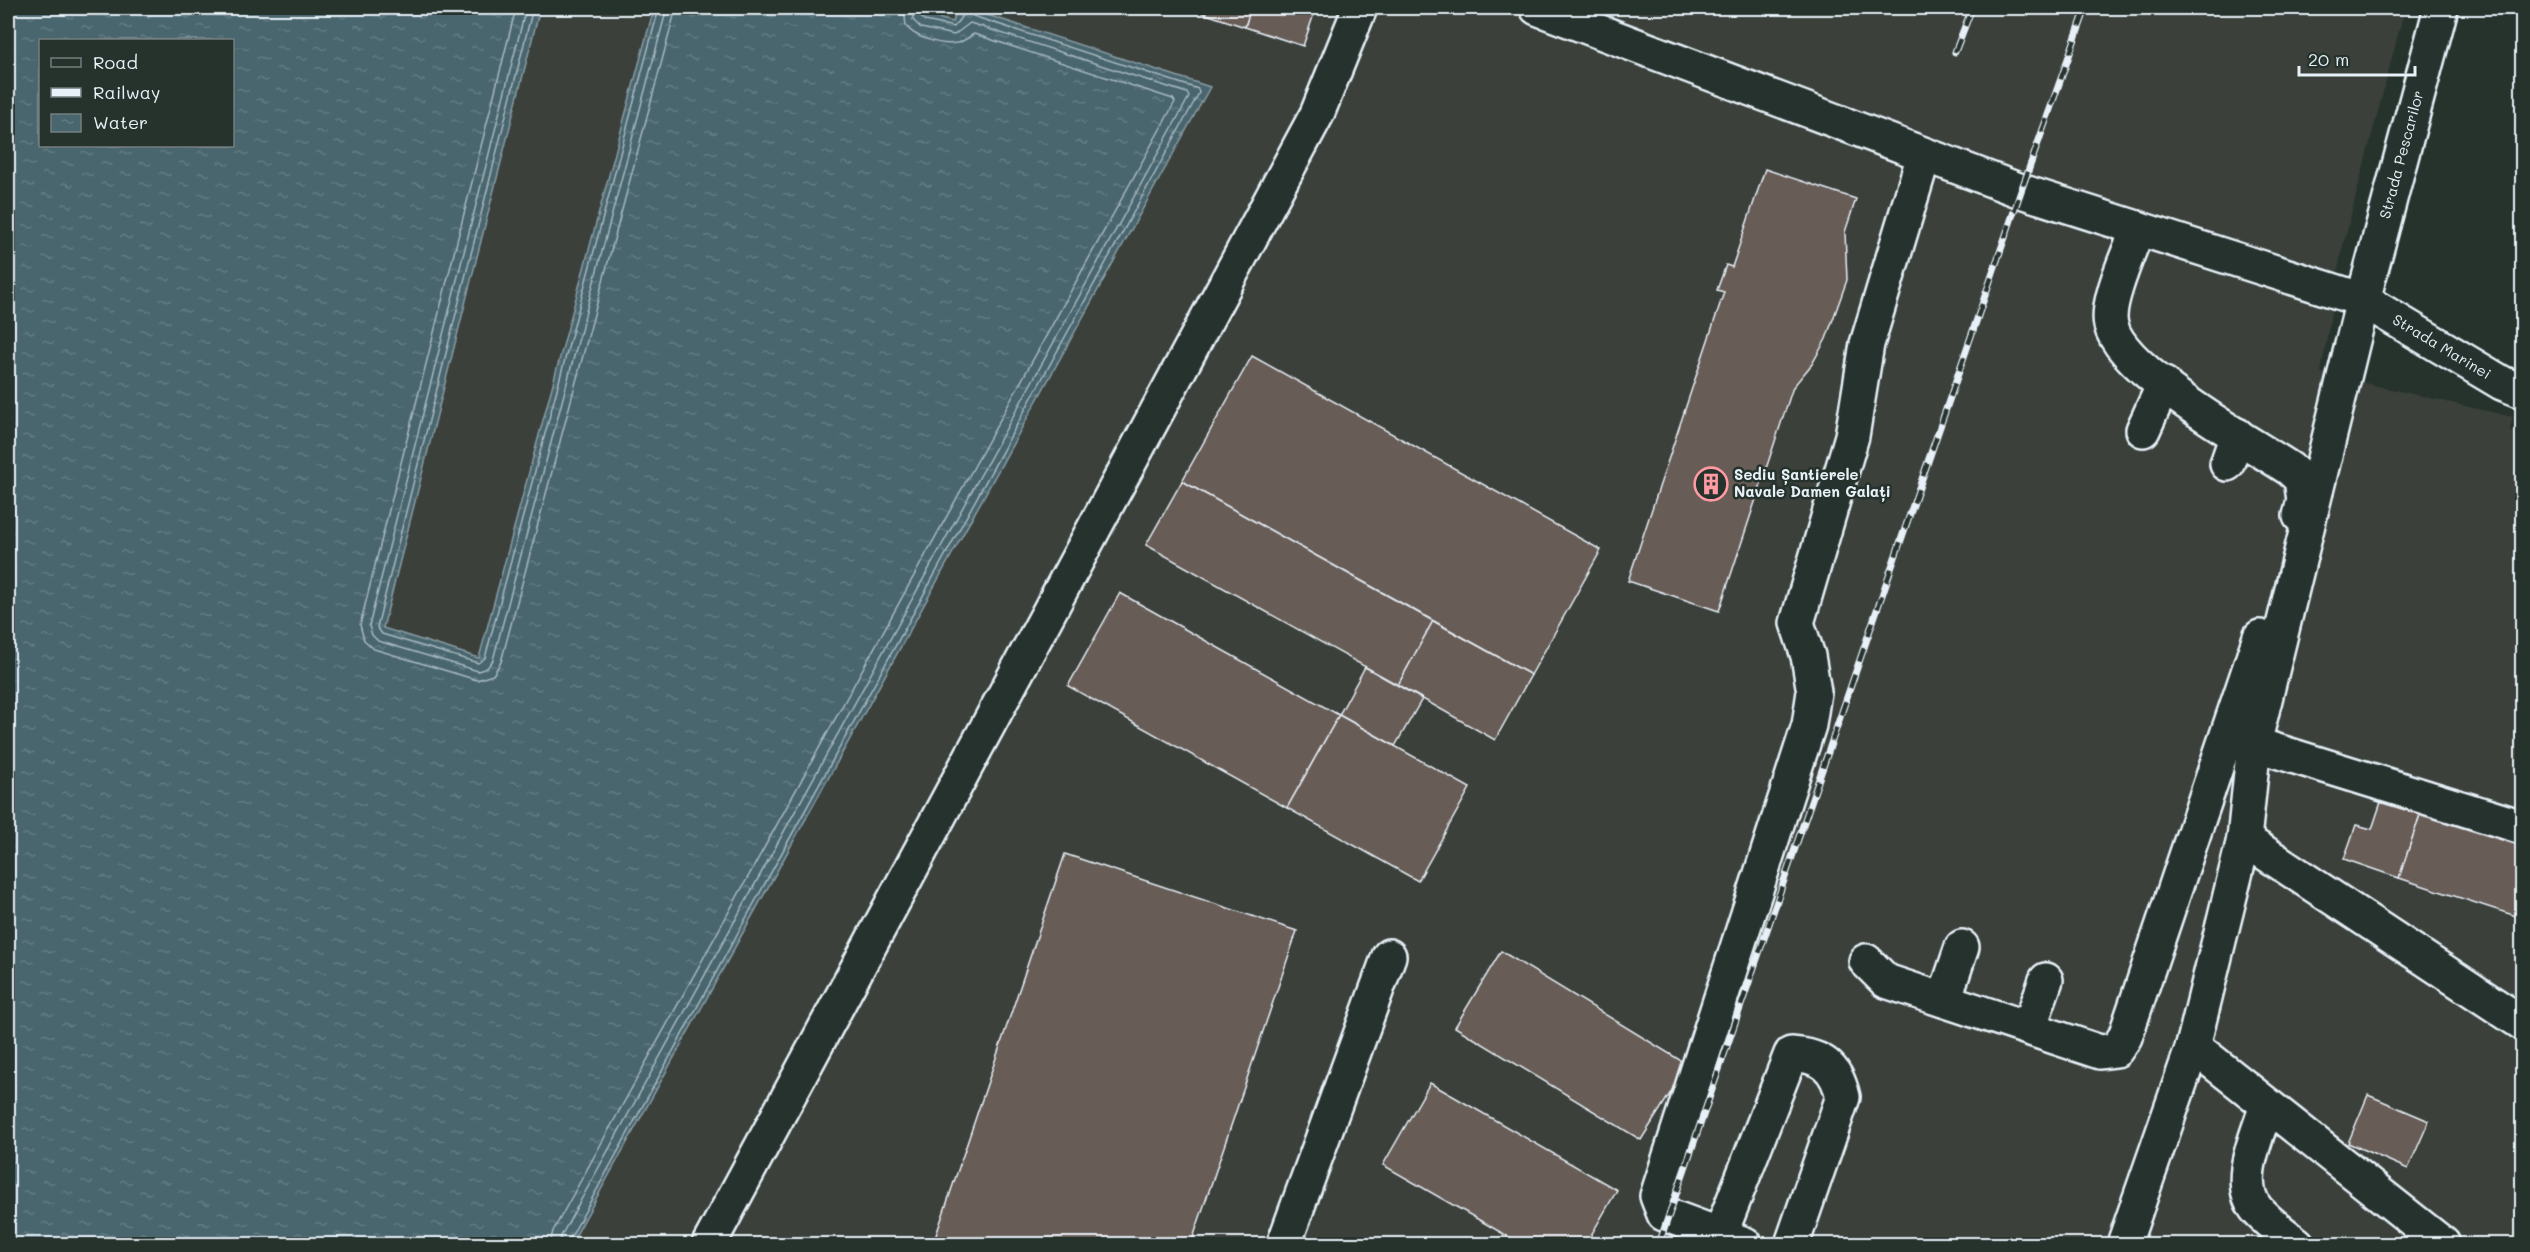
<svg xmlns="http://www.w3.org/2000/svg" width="2530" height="1252" font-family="Mali,sans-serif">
<defs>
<pattern id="water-ripples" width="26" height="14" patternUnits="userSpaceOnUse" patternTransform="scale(1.5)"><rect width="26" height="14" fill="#49656e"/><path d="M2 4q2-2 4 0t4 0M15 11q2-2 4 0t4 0" fill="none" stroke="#637c83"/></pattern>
</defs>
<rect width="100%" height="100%" fill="#26332d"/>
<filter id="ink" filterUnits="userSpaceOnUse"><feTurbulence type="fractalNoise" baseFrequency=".0167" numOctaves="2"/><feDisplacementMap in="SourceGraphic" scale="12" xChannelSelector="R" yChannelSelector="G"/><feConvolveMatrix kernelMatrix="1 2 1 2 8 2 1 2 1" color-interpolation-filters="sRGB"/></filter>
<g filter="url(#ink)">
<path fill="#3a3f3a" d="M540,8h1865l-64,245 -20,120 192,44 -3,13 12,4v810h-2462l322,-616z"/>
<path fill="url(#water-ripples)" stroke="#899da5" stroke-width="1.5" fill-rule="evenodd" d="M8,8h532l-157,620 96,30 175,-650h273l-1,7 27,7 4,-14h9l244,79 -639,1157h-563zM40,40h192v106h-192z"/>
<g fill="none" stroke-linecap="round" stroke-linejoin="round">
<g stroke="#a8b9c1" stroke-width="1.5">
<path d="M516,8l-156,617 4,15 10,9 103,31 16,-5 8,-13 175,-654"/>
<path d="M526,8l-157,618 3,9 6,6 100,30 9,-3 6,-8 174,-652"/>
<path d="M533,8l-156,619 5,7 96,29 7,-5 174,-650"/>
<path d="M550,1244l3,-13 622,-1129 -2,-3 -199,-65c-6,3 -10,8 -17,9 -15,3 -42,-5 -51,-17l-2,-18"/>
<path d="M559,1244l2,-8 628,-1139 -2,-4 -217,-70 -16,12 -33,-7 -8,-8v-12"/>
<path d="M567,1244l632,-1151 -1,-4 -225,-73 -7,-6 -12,17 -29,-6 -5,-5 1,-8"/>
</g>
</g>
<g fill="#675b57" stroke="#e8f1f8" stroke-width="1.5">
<path d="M1188,8h63l-6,19z"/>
<path d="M1251,8h65l-13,38 -58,-19z"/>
<path d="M1765,169l91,30 -11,33 2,48 -21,59 -14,25 -19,23 -74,224 -91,-30 96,-289 -7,-2 9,-25 6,2z"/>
<path d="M1252,356l349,194 -70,125 -349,-194z"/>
<path d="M1182,481l251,140 -35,64 -252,-140z"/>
<path d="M1120,593l219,122 -52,93 -219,-122z"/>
<path d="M1433,621l98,54 -36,65 -97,-55z"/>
<path d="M1365,667l57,32 -27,47 -56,-31z"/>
<path d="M1339,715l131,73 -52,93 -131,-73z"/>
<path d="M2382,799l39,13 -22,66 -55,-19 12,-34 16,4z"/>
<path d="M2421,812l101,34v72l-123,-40z"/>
<path d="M1065,854l232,77 -106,313h-258z"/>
<path d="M1501,951l187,114 -47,75 -186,-113z"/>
<path d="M1430,1083l187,107 -31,54h-65l-138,-79z"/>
<path d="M2368,1095l61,26 -21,48 -60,-26z"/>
</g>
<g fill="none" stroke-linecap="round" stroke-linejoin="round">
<g stroke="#e8f1f8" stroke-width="38">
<g id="minor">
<path id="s1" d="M1537,8l484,183 342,109 139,83 20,8"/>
<path d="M2138,228c-8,23 -33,74 -27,97 10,46 138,117 179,144l11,10 3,21 -4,16"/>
<path d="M2143,430l21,-46"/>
<path d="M2227,464l10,-29"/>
<path d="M2254,744l268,83"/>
<path d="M2244,839l278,184"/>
<path d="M1866,961l20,20 214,71 16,-2 9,-13 135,-400"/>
<path d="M1944,1000l18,-53"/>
<path d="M2029,1028l17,-48"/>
<path d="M2193,1046l250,198"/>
<path d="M2267,1105c-9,30 -34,78 -9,106 11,12 26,23 39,33"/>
<path d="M1720,1235l71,-181c31,2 45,12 52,43l-51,147"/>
<path d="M709,1244l608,-1130 43,-106"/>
<path d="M1284,1244l105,-288"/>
<path d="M1745,1244l-81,-30 -7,-18 152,-471 5,-33 -6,-36 -11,-33 55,-187 15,-92 57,-189"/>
<path id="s2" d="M2124,1244l69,-198 51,-207 10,-95 109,-444 78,-292"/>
</g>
</g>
<use href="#minor" stroke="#26332d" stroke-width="33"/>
<g stroke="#e8f1f8" stroke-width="7">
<g id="rail">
<path d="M1955,52l17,-44"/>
<path d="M1659,1244l362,-1053 65,-183"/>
</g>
</g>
<use href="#rail" stroke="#26332d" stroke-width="4.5" stroke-dasharray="14" stroke-linecap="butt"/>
</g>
</g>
<defs>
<g id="building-ring" transform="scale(1.725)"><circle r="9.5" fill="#26332d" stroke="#ff9aa2" stroke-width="1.5"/><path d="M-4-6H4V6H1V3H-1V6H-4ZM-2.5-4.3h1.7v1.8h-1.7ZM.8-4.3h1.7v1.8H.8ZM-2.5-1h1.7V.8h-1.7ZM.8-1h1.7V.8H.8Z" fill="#ff9aa2"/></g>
</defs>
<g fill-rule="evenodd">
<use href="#building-ring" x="1711" y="484"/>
</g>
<g text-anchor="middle" stroke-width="5" stroke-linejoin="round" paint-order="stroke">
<g font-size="15" fill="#e8f1f8" stroke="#26332d">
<text dy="5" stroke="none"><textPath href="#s2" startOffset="1126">Strada Pescarilor</textPath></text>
<text dy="5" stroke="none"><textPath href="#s1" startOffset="968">Strada Marinei</textPath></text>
</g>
<g font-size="15" font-weight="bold" fill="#e8f1f8" stroke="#26332d" text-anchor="start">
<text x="1734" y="480">Sediu Șantierele<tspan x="1734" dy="17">Navale Damen Galați</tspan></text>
</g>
</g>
<rect width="2530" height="1252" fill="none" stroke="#26332d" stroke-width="30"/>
<rect x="15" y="15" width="2500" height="1222" fill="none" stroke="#e8f1f8" stroke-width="2" filter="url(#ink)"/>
<rect x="39" y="39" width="195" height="108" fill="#26332d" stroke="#747f7e" stroke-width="1.5"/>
<rect x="51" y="58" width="30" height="9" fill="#26332d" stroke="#747f7e" stroke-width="1.5"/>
<text x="93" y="69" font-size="18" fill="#e8f1f8">Road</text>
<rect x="51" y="88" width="30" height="9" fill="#e8f1f8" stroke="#747f7e" stroke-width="1.5"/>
<text x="93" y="99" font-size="18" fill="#e8f1f8">Railway</text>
<rect x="51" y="114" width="30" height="18" fill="url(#water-ripples)" stroke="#747f7e" stroke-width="1.5"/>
<text x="93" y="129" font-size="18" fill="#e8f1f8">Water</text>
<path d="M2299 66v9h116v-9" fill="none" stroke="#e8f1f8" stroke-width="3"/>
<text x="2308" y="66" font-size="18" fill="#e8f1f8" stroke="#26332d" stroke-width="4.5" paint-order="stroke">20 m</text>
</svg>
